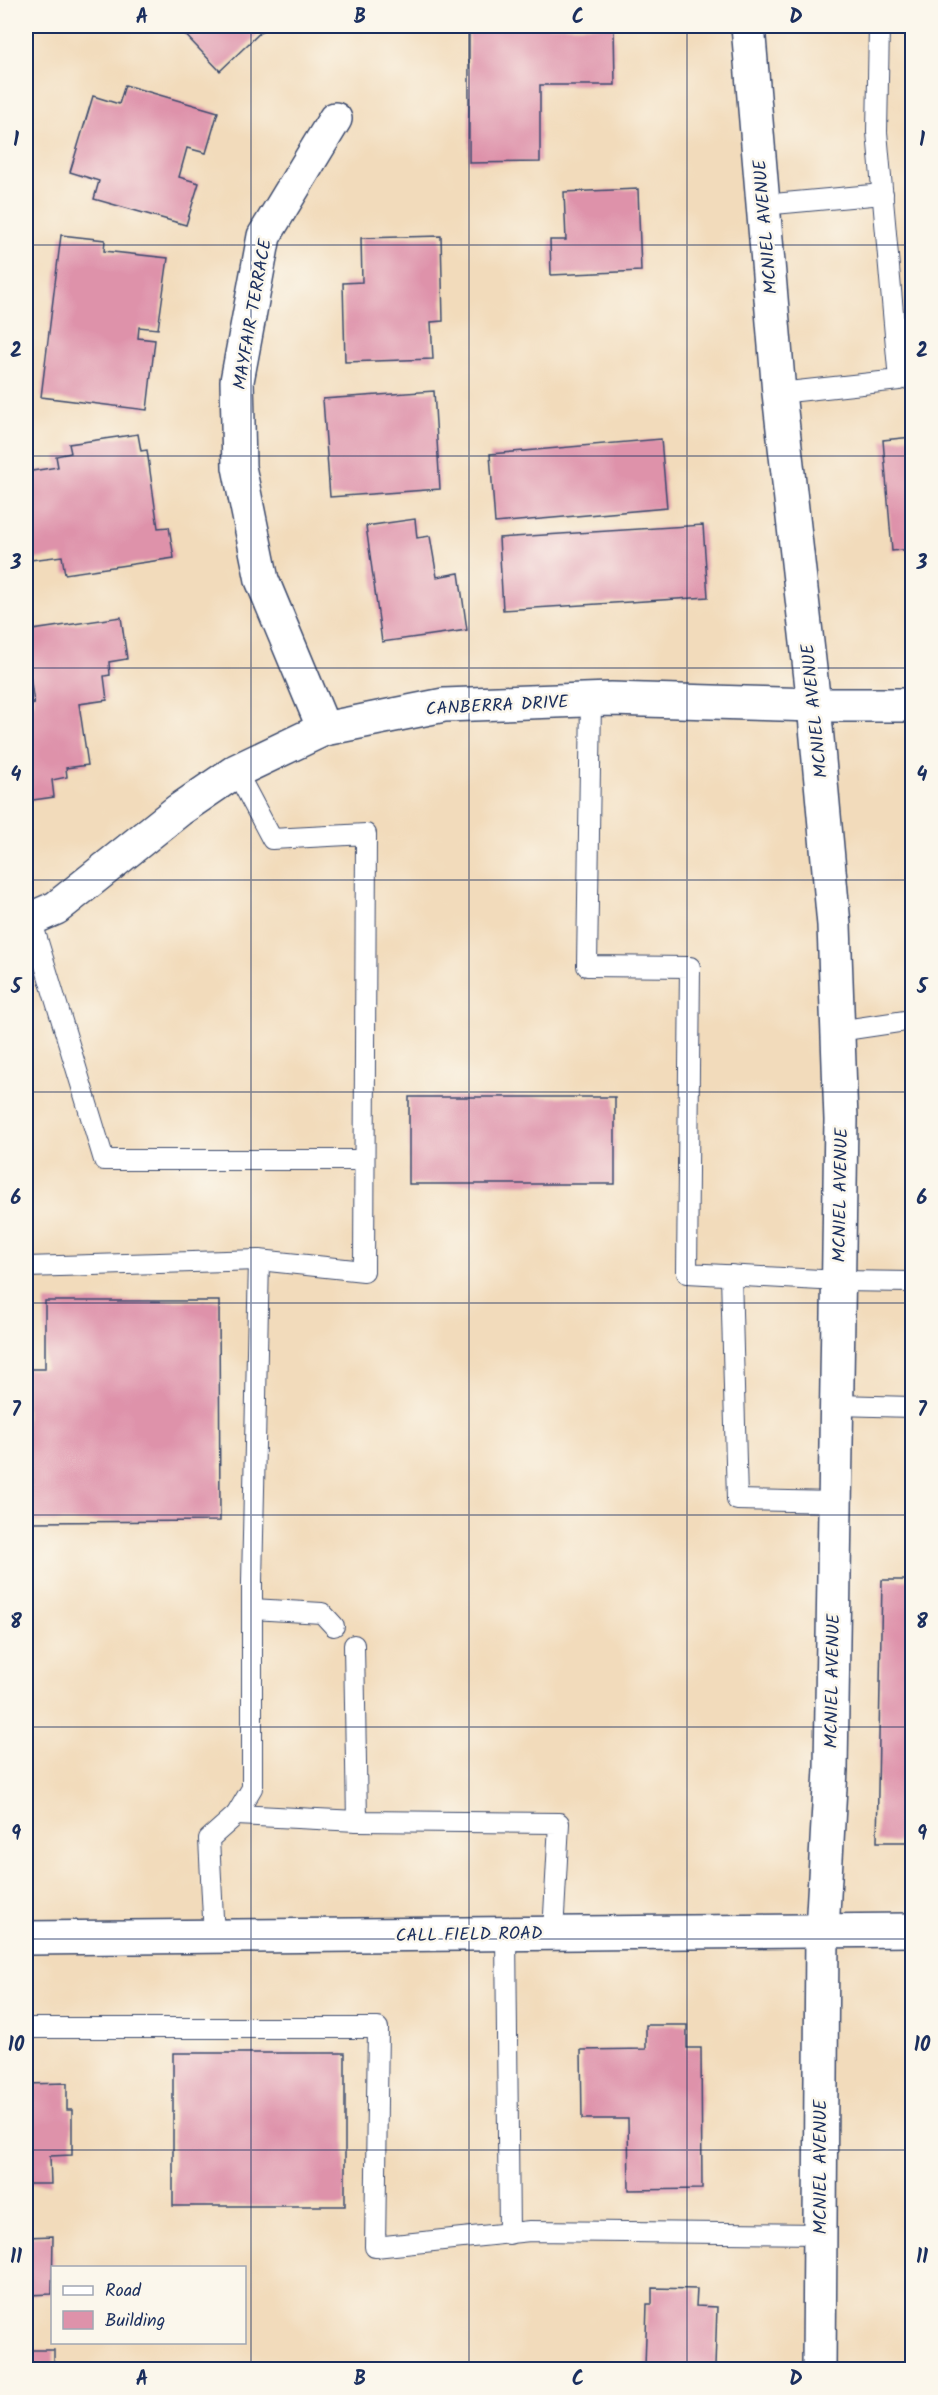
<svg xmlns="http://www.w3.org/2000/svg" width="938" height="2395" font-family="Kalam,sans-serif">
<rect width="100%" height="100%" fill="#fbf7ec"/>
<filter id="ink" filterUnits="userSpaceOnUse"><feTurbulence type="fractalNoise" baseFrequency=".0167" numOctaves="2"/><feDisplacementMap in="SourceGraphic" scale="12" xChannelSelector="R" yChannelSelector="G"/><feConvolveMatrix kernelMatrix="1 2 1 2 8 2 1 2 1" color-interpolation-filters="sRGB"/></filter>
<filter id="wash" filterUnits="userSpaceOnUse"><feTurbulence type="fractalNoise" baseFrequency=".008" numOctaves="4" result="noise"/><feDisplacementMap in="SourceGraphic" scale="24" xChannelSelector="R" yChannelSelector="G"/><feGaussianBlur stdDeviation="1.35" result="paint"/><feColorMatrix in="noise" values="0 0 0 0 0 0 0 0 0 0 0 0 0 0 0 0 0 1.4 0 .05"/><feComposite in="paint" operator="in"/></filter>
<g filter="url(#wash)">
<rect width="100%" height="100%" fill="#f2dbbb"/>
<g id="blocks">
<g fill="#de92aa">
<path d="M177,26h90l-47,45z"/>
<path d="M469,26h145l1,59h-75v77l-71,1z"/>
<path d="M125,85l93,27 -12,41 -19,-5 -8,29 20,6 -13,42 -92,-26 5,-18 -29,-9 23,-76 26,8z"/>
<path d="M638,189l3,82 -90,4 -1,-35h16l-2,-48z"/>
<path d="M61,235l44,5 -1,11 64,7 -10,71 -19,-2 -1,11 17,2 -8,70 -106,-13z"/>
<path d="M441,236l2,85 -12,1 2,37 -88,3 -2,-79 19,-1 -1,-44z"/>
<path d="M434,391l6,98 -110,8 -7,-98z"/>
<path d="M138,434l3,17 6,-1 11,78 11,-1 5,31 -109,16 -3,-18 -31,4 -5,-41v-47l32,-5 -2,-11 15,-3 -2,-9z"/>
<path d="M912,437v112l-20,2 -9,-111z"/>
<path d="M661,439l6,69 -172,15 -5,-69z"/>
<path d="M415,519l2,19 13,-2 7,41 22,-4 8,57 -85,12 -16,-116z"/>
<path d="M703,525l5,72 -205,13 -4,-72z"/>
<path d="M121,617l6,42 -18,3 1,13 -6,1 3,24 -28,4 9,61 -22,3 1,9 -15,3 2,17 -28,4v-96l8,-1 -8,-58v-15z"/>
<rect x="409" y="1097" width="206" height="87"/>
<path d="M45,1301h174l1,220 -194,1v-153h19z"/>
<path d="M882,1580h30v262h-35z"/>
<path d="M646,2025h41v23h14l1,141 -73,1 -1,-71h-46l-1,-69 65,-1z"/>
<rect x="173" y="2053" width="172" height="153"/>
<path d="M67,2083v27h5v45l-22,1 1,28h-25v-100z"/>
<path d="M53,2236l-1,58 -24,1 1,8h-3v-66z"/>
<path d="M652,2288l45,1 -1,17 21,1 -2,60 -21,-1v4l-49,-3 2,-63h5z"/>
<rect x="26" y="2350" width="28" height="20"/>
</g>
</g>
</g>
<g filter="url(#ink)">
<use href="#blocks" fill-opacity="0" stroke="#3b496c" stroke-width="1.5"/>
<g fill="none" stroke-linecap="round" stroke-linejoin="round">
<g stroke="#3b496c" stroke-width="22">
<g id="lane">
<path d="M763,205l120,-11"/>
<path d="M779,393l120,-13 -22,-248 2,-106"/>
<path d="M591,700l-4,266 103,1 -3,306 152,8 73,1"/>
<path d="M31,919l73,241h260"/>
<path d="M838,1031l74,-11"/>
<path d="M26,1267l233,-7"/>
<path d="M731,1275l6,225 98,2"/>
<path d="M837,1405l75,2"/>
<path d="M252,1609l70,4 12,13"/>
<path d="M354,1645l3,176"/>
<path d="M236,1815l121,6 202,2 -6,110"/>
<path d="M506,1934l3,300"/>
<path d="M214,1937l-5,-98 27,-24 16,-27v-206l7,-322 105,11 2,-437 -94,5 -36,-68"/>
<path d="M26,2028h352l-3,219 155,-16 290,3"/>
</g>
</g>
<g stroke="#3b496c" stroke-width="36">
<g id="street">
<path d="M324,729l-62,-149 -23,-113 -2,-86 27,-145 71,-117"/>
<path d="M26,921l30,-13 123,-98 57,-39 88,-42 120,-24 167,-6 203,6h98"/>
</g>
</g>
<g stroke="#3b496c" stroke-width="36">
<g id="secondary">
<path d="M748,26l31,367 35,312 20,220 7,195 -10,649 -9,162 -3,439"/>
<path d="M26,1938l886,-8"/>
</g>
</g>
<use href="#lane" stroke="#fff" stroke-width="20"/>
<use href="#street" stroke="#fff" stroke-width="33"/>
<use href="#secondary" stroke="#fff" stroke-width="33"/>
</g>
</g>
<path fill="none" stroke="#1b2f5e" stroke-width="1.5" stroke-opacity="0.55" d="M251,26v2344M469,26v2344M687,26v2344M26,245h886M26,456h886M26,668h886M26,880h886M26,1092h886M26,1303h886M26,1515h886M26,1727h886M26,1939h886M26,2150h886"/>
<g text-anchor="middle" stroke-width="5" stroke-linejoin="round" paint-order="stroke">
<g font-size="18" fill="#1b2f5e" stroke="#fbf7ec">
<text transform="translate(765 227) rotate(-95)" y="6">MCNIEL AVENUE</text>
<text transform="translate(252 314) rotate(-80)" y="6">MAYFAIR TERRACE</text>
<text transform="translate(497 705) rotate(-3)" y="6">CANBERRA DRIVE</text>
<text transform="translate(814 711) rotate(-96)" y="6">MCNIEL AVENUE</text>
<text transform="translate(840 1195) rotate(-89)" y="6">MCNIEL AVENUE</text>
<text transform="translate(832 1681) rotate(-89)" y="6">MCNIEL AVENUE</text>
<text transform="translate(469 1934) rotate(-1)" y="6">CALL FIELD ROAD</text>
<text transform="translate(820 2167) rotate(-90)" y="6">MCNIEL AVENUE</text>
</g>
</g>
<rect width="938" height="2395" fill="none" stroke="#fbf7ec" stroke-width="66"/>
<rect x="51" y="2266" width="195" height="78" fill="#fbf7ec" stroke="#a1a7b3" stroke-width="1.5"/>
<rect x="63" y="2286" width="30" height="9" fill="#ffffff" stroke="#a1a7b3" stroke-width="1.5"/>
<text x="105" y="2296" font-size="18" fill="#1b2f5e">Road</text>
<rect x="63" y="2311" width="30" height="18" fill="#de92aa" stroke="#a1a7b3" stroke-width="1.5"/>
<text x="105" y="2326" font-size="18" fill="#1b2f5e">Building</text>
<rect x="33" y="33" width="872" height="2329" fill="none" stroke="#1b2f5e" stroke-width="2"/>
<g font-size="20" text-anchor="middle" font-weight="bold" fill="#1b2f5e">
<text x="142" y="23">A</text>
<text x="360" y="23">B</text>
<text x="578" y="23">C</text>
<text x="796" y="23">D</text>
<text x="16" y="146">1</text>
<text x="922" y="146">1</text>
<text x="16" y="357">2</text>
<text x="922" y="357">2</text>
<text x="16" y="569">3</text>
<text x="922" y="569">3</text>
<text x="16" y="781">4</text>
<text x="922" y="781">4</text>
<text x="16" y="993">5</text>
<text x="922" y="993">5</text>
<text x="16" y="1204">6</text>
<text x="922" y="1204">6</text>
<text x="16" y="1416">7</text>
<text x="922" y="1416">7</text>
<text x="16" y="1628">8</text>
<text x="922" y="1628">8</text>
<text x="16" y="1840">9</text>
<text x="922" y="1840">9</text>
<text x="16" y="2051">10</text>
<text x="922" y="2051">10</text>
<text x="16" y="2263">11</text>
<text x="922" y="2263">11</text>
<text x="142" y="2385">A</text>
<text x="360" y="2385">B</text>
<text x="578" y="2385">C</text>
<text x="796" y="2385">D</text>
</g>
</svg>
